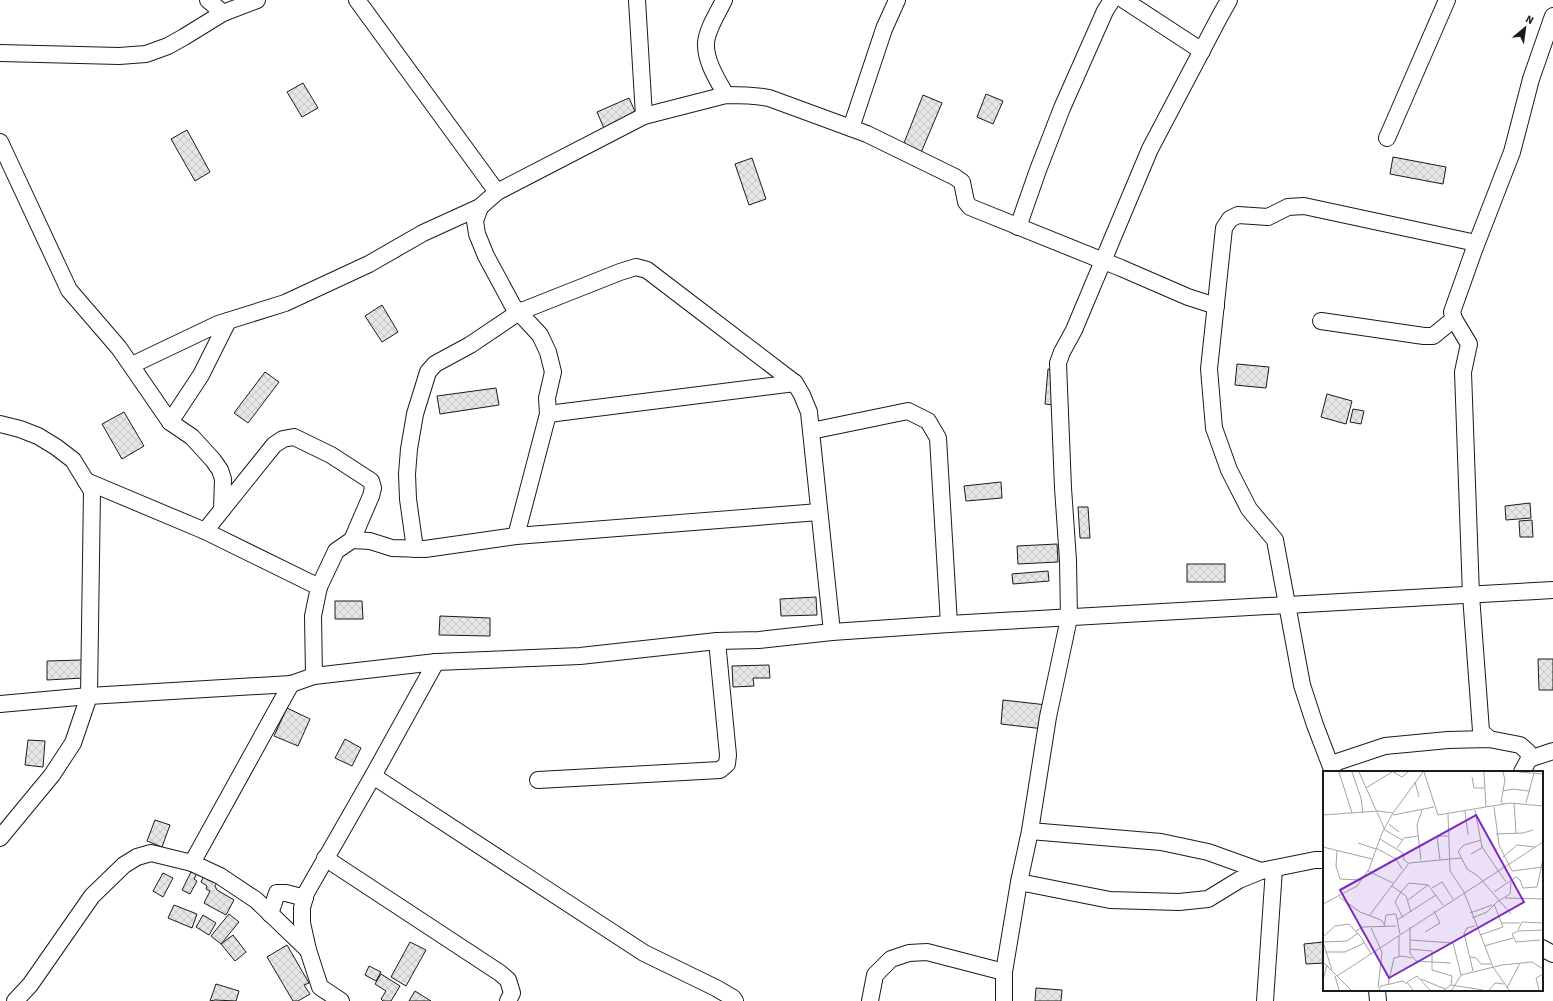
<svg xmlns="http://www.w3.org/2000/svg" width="1553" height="1001" font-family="'Source Sans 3',sans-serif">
<defs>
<pattern id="building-cross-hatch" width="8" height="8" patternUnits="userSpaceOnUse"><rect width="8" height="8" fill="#e6e6e6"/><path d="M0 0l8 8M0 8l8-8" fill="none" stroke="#c5c5c5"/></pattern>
</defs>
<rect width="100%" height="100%" fill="#fff"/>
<g fill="url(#building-cross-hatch)" stroke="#1a1a1a">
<path d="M303,83l15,25 -16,9 -15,-25z"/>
<path d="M986,94l17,7 -10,23 -16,-7z"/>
<path d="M923,95l19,8 -22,52 -18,-7z"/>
<path d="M629,98l9,20 -32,15 -9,-21z"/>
<path d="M187,130l23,42 -15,9 -24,-42z"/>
<path d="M1393,157l53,10 -3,17 -53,-10z"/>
<path d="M752,158l14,41 -17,6 -14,-41z"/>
<path d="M382,305l16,27 -16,10 -17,-26z"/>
<path d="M1237,364l32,3 -3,21 -31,-3z"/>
<path d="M1048,369l9,1 -3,35 -9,-1z"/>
<path d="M265,372l14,10 -31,41 -14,-10z"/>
<path d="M496,388l3,17 -59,9 -3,-18z"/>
<path d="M1327,394l25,7 -6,23 -25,-7z"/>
<path d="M1353,409l11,2 -3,13 -11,-2z"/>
<path d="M124,412l20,34 -22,13 -20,-35z"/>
<path d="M1001,482l1,16 -36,3 -2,-15z"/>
<path d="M1530,503l1,15 -25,2 -1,-14z"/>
<path d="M1078,507h10l2,31h-10z"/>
<path d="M1532,520l1,17h-13l-1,-16z"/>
<path d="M1057,544l1,18 -40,2 -1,-18z"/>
<rect x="1187" y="564" width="38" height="18"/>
<path d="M1048,571l1,10 -36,3 -1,-10z"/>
<path d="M816,597l1,18 -36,1 -1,-17z"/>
<path d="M335,601h27l1,18h-28z"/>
<path d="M440,616l50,2v18l-51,-1z"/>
<path d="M1538,659h15v31h-14z"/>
<path d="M82,660l1,18 -36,2v-19z"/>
<path d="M769,665l1,13h-17l1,8 -21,1 -1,-21z"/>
<path d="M1003,700l44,5 -3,24 -43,-5z"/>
<path d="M287,708l23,11 -12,27 -24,-10z"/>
<path d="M345,739l16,9 -9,18 -17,-8z"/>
<path d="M28,740l17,1 -2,26 -18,-2z"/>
<path d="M155,820l15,5 -8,22 -15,-6z"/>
<path d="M192,870l5,3 -3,6 3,2 -7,13 -8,-4z"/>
<path d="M163,873l10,5 -10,19 -10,-6z"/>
<path d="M205,874l13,7 -3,5 2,4 17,10 -8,15 -22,-12 6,-12 -4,-2 1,-3 -6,-4z"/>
<path d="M174,905l23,9 -5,14 -24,-10z"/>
<path d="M229,914l10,8 -18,22 -10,-8z"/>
<path d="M203,915l13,8 -7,12 -13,-8z"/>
<path d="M233,935l13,17 -11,9 -14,-17z"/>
<path d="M410,942l16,8 -20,36 -15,-9z"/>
<path d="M1323,942l1,21 -18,1 -2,-20z"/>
<path d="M287,945l22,38 -5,2 6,9 -12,7h-5l-26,-44z"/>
<path d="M369,966l12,6 -5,9 -11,-6z"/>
<path d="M381,974l19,12 -9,15h-8l-2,-2 5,-8 -11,-7z"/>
<path d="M216,984l23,7 -3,10 -21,-1 -5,1z"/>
<path d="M1036,988l26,2 -1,11h-26z"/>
<path d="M415,991l16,10h-22z"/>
</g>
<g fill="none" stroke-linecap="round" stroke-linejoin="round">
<g stroke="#1a1a1a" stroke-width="18">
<g id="minor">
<path d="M208,0l15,13"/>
<path d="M357,0l140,192"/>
<path d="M637,0l7,116"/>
<path d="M724,0c-6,13 -17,29 -18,43 -1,18 12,38 20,52"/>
<path d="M1124,0l78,51"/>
<path d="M0,53l119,3 27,-2 22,-8 16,-9 39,-24 34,-13"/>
<path d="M851,128l33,-99 13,-29"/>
<path d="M1387,138l60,-138"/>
<path d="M0,142l69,148 50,58 51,74 22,15 21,23 7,10 3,9 -1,31"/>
<path d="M480,207l-5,14 2,13 9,22 27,50 27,29 8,17 5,20 -6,26 1,16 -32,122"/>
<path d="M1018,227l20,-57 24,-62 43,-97 7,-11"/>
<path d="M1321,321l103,15h9l21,-17"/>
<path d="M132,365l86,-41 67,-21 84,-39 54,-31 57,-26 17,-15 147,-76 82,-21c15,0 28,0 43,3l98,36 88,43 7,5 4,20 4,5 151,61 67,29 28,9"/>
<path d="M548,414l247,-31 7,12 7,17 23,220"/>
<path d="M170,422l31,-47 27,-54"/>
<path d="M0,424l20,5 18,7 18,11 17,13 19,31 -3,205 -16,47 -21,32 -52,63"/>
<path d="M811,431l97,-20 20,10 10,17 11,186"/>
<path d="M86,481l119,50 114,56"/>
<path d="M205,531l69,-86 9,-6 11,-2 37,18 40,26 2,7 -2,8 -19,44 -16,11 -17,36 -6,29 1,60"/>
<path d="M352,540l18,1 22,7 33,1 91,-13 303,-24"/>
<path d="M415,549l-7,-50 -1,-25 2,-25 6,-35 13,-42 7,-8 35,-19 49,-33 101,-40 16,-5 11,3 148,113"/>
<path d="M0,704l89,-8 202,-12 23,-8 122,-14 144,-6 137,-15 42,-1 73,-8 117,-8 604,-34"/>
<path d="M1489,739l-8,-8 -10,-136 -8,-223 6,-28 -15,-25 -2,-7 22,-62 38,-98 19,-73 22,-63"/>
<path d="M1529,759l24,-8"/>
<path d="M1331,764l54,-18 63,-6 41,-1 31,6 8,7 1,7 -7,13"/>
<path d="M1333,772l-18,-47 -13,-40 -27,-145 -26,-31 -20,-39 -15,-42 -5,-59 15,-141 6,-9 8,-4 30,2 20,-10 16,-1 172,37"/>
<path d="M373,776l271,177 72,35 17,10 2,3"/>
<path d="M538,780l182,-10 7,-6 1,-9 -11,-114"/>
<path d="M1030,831l131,11 47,10 53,19"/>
<path d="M325,858l175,115 8,7 4,13 -4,8"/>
<path d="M192,863l99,-179"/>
<path d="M1019,882l91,18 69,2 29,-3 31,-19 22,-9 54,-11h9"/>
<path d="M270,914l7,-21h9l19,5"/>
<path d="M1542,948l11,6"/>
<path d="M1377,990l1,11"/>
<path d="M15,1001l15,-16 62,-89 32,-31 13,-8 14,-4 41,10 28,13 36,24 52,50"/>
<path d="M341,1001l-21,-14 -12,-37 -6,-27v-15l4,-15 67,-117 63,-114"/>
<path d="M870,1001l5,-26 16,-16 18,-6 18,-1 77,20"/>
<path d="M1004,1001v-29l15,-90 11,-51 18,-114 21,-99 -1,-58 -5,-72 -5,-125 4,-11 12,-22 76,-181 70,-133 9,-16"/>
<path d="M1265,1001l9,-132"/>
</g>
</g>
<use href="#minor" stroke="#fff" stroke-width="16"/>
</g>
<g transform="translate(1323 771)">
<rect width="220" height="220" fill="#fff"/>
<path fill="none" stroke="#a3a3a3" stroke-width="1" d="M16,1l13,41M29,1l9,26 2,15M36,1l26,58 17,10M70,1l9,5 6,-5M101,1l14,43 72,-12 33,3M161,1l2,35M196,1l24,2M149,6l2,11h11M92,11l4,15M43,17l26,-16M180,20l10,-2 16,2M191,32l2,30M203,32l8,-30M180,33l-2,-2 4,-22 -2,-8M171,36l5,38 13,26 31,-4M152,39l7,37 24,35M142,40l3,24M125,43l2,57 14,21 29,75 16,23M0,44l55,-4 15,2M70,44l41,-8M66,53l10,8M173,63l27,-1 10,-3M57,68l23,14 1,7 4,3M158,69l-17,5 -6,6 9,18 11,7 33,38M35,72l18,6M0,76l49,12M53,77l20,11 6,10M74,77l7,-10 14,-2M14,79l-1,16 4,13 20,1M148,83l12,-7M180,86l14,-12 18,2M98,89l-4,-35 5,-15M117,89l-3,-24h11M45,100l25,12M69,115l14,10 5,16M109,117l10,-6 11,17M171,121l22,-15 4,3 3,8 14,-1 6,-28M16,126l21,15 21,8 3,4M182,127l38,1M85,129l20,-15 15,20M0,133l34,-18 12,-17 13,-36 11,-20 30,-41M147,142l22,-8M46,145l40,-53 52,-5M80,147l-8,-16 6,-10 8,-9 19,2M149,147l15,-6 10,-10 13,-8 1,-12M74,149l39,-25M179,152h18M61,156l2,-12 10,-1 4,20M87,156v26l6,8 35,2M48,157l11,24 -4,36M195,159l4,-8 21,1M33,160l7,-4 33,-1M102,161l15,-9 -6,-12M157,164l23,-8 -9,-23M76,165v20M0,166l12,-11 14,-2 12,13 10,17M87,169l43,3 8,32 -9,15M217,169l-24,2 -4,-8 6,-3 25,-1M0,171l24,-1 11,-8M0,171l9,28M161,175l29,-8M87,178l22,2v19l20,6 -1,9M3,181h19l19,-9M147,186l6,1 5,6h10M0,191l28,28M150,200l-9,-38 3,-5 8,-2M138,204l41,-10 30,-3 11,7M12,205l4,14M14,205l206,-134M98,208l24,10M0,209l4,-15M65,214l6,-27 8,-2 10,2M184,217l13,-25M56,219l2,-4 22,-5 4,3M90,219l-6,-8 10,-6 13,14M121,219l7,-5 32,5M166,219l6,-7 9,1M216,219l-3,-12 7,-4"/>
<path fill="#7b2cbf" fill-opacity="0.15" stroke="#7b2cbf" stroke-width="2" d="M153,44l48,87 -135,76 -49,-88z"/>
<rect width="220" height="220" fill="none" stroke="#1a1a1a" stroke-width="2"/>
</g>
<g transform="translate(1525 28) rotate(29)" stroke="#ffffff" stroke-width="3" paint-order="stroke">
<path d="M0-3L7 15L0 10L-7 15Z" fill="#1a1a1a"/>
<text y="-6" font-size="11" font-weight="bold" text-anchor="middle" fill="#1a1a1a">N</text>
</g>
</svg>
